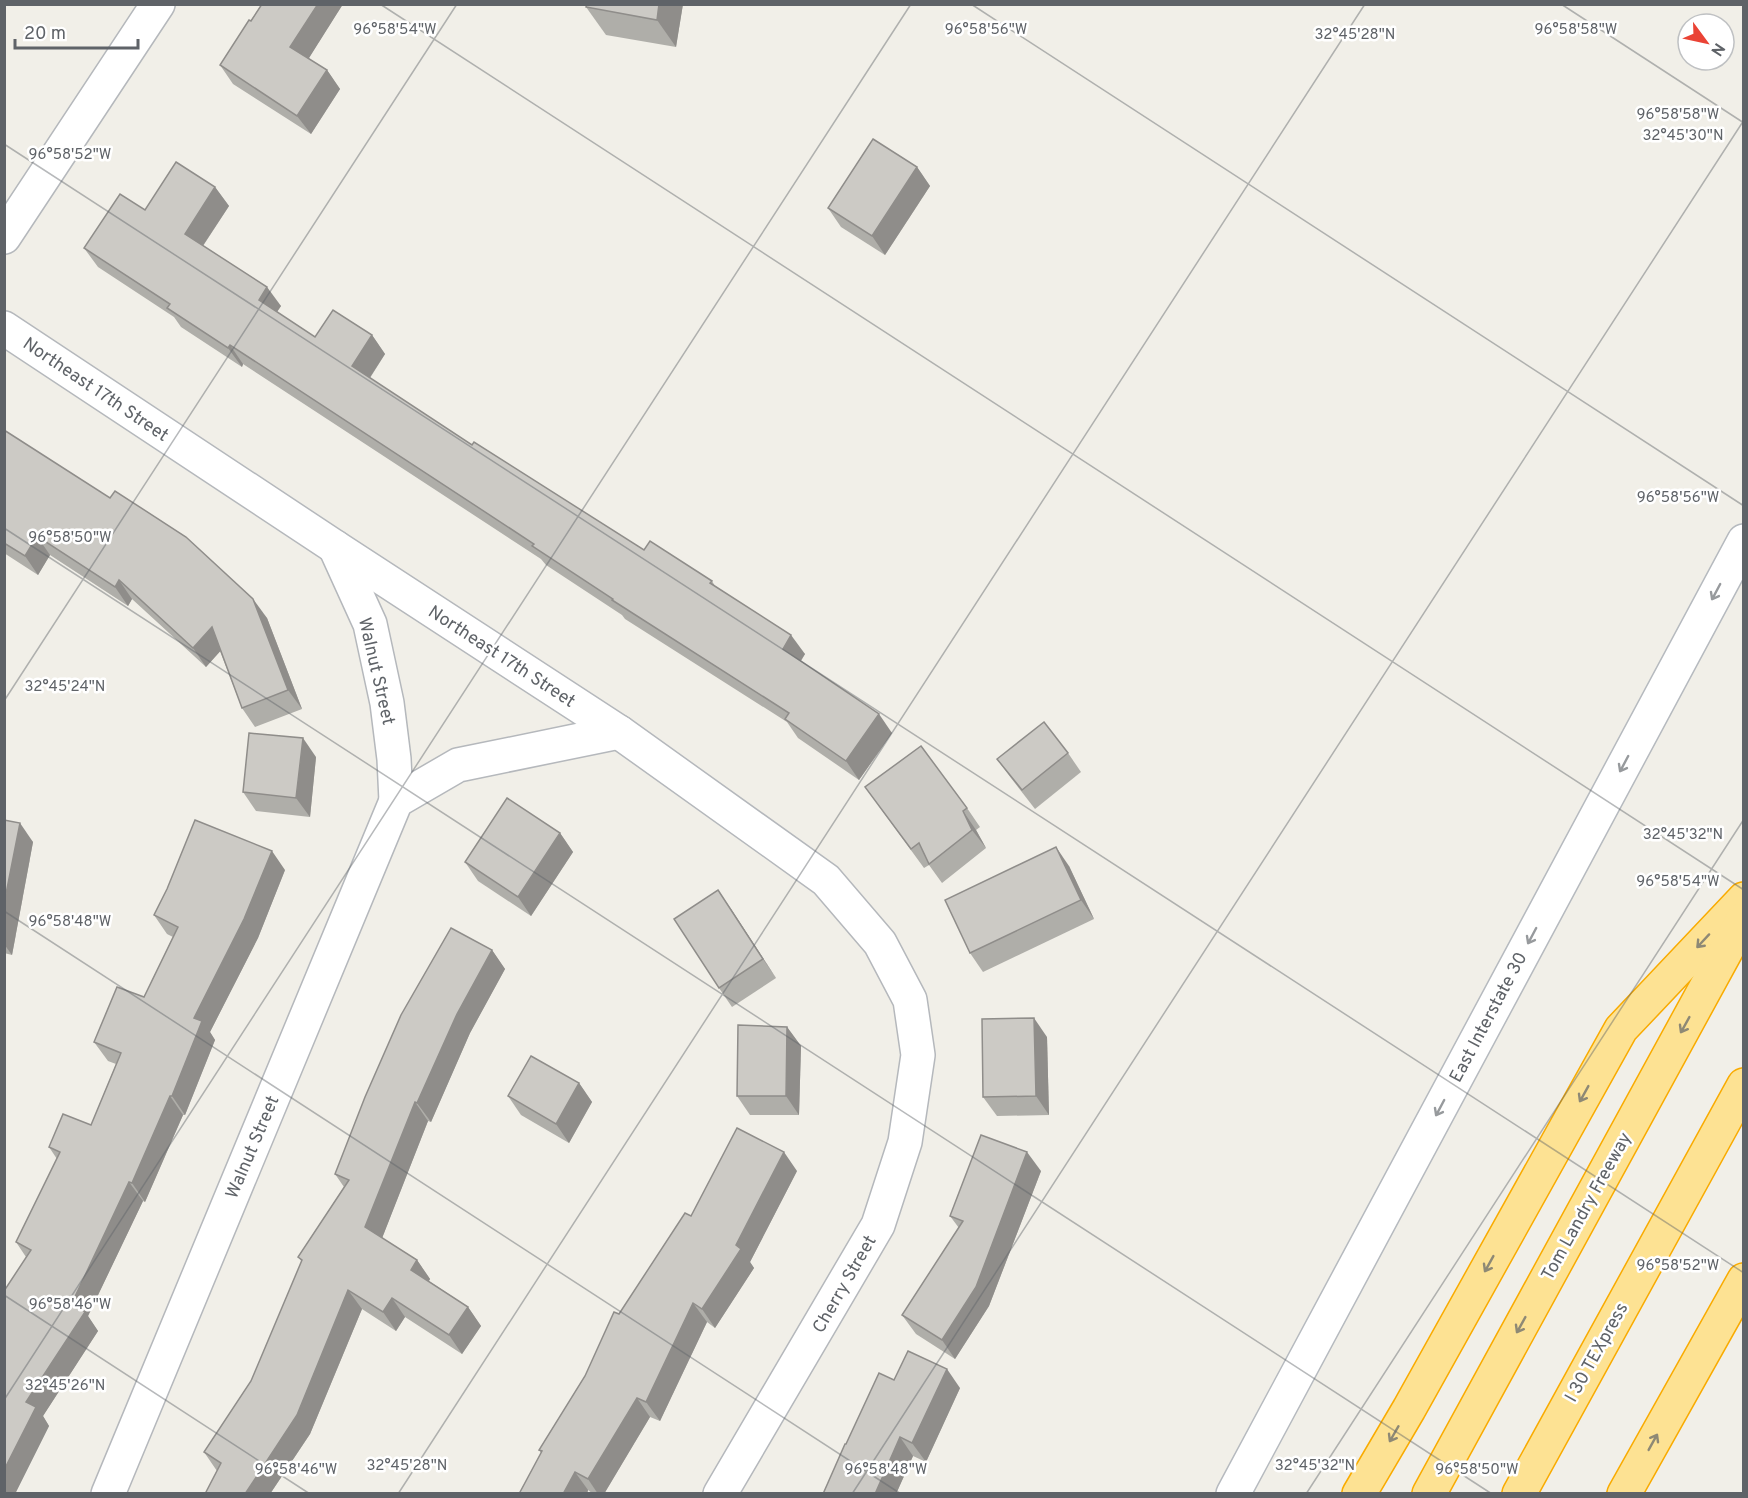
<svg xmlns="http://www.w3.org/2000/svg" width="1748" height="1498" font-family="Overpass,sans-serif">
<rect width="100%" height="100%" fill="#f1efe8"/>
<g fill="none" stroke-linecap="round" stroke-linejoin="round">
<g stroke="#b5b8bc" stroke-width="36">
<g id="street">
<path d="M4,237l154,-233"/>
<path d="M4,328l331,219 284,185 207,148 54,63 30,57 8,55 -13,87 -27,83 -158,269"/>
<path d="M335,547l35,77 17,79 7,56 2,42"/>
<path d="M108,1494l288,-693 62,-36 161,-33"/>
</g>
</g>
<g stroke="#b6babf" stroke-width="36">
<path id="secondary" d="M1233,1494l511,-953"/>
</g>
<g stroke="#f9ab00" stroke-width="36">
<g id="highway">
<path d="M1359,1494l50,-85 212,-380 123,-130"/>
<path d="M1429,1494l315,-576"/>
<path d="M1519,1494l225,-409"/>
<path d="M1624,1494l120,-214"/>
</g>
</g>
<use href="#street" stroke="#fff" stroke-width="33"/>
<use href="#secondary" stroke="#fff" stroke-width="33"/>
<use href="#highway" stroke="#fde293" stroke-width="33"/>
</g>
<g fill="#afaea9">
<path d="M262,4h81l-35,55 19,11 13,19 -29,45 -78,-50 -13,-19z"/>
<path d="M683,4l-7,43 -70,-12 -20,-28z"/>
<path d="M917,167l13,19 -45,69 -44,-28 -13,-19z"/>
<path d="M215,187l14,19 -26,40 78,60 -4,6 38,25 57,-2 13,19 -15,24 102,67 172,105 68,31 3,5 90,68 -4,7 91,72 -33,47 -61,-42 -11,-16 -162,-103 -3,-4 -76,-50 -5,-6 -298,-195 -1,3 -61,-40 -7,-10 -76,-50 -14,-19 61,-38z"/>
<path d="M4,430l263,188 35,91 -47,18 -13,-19 -22,-57 -14,16 -74,-68 -4,7 -78,-51 -12,20 -34,-22z"/>
<path d="M1068,753l13,19 -46,37 -24,-31 -14,-19z"/>
<path d="M316,757l-6,60 -54,-6 -13,-19z"/>
<path d="M878,805l89,3 13,19 -4,3 10,18 -44,35 -13,-18 -5,3z"/>
<path d="M4,820l29,22 -21,113 -8,-2z"/>
<path d="M560,833l13,19 -42,64 -53,-35 -13,-19z"/>
<path d="M1069,866l25,53 -111,53 -13,-19z"/>
<path d="M285,870l-27,68 -48,94 5,8 -30,75h-2l-38,87 -2,-1 -55,115 10,15 -55,85 6,10 -34,68h-11l22,-237 -10,-15 41,-83 -8,-12 42,-22 25,-61 -8,-3 -14,-19 50,-45 29,-60 -6,-3 -13,-19z"/>
<path d="M731,909l45,69 -44,29 -13,-19z"/>
<path d="M492,950l13,19 -35,64 -39,89 -3,-1 -46,117 35,22 13,19 -1,2 39,26 13,19 -19,28 -57,-37 -9,14 -34,-22 -52,125 -40,60h-65l12,-23 -13,-19 47,-71 51,-119 -4,-5 46,-70 -9,-13z"/>
<path d="M787,1027l14,19 -2,69h-49l-13,-19z"/>
<path d="M1047,1037l2,78 -52,1 -14,-19z"/>
<path d="M579,1083l13,19 -23,41 -48,-28 -13,-19z"/>
<path d="M797,1171l-47,91 4,6 -39,60 -8,-6 -47,99 -10,-4 -46,77h-11l-5,-4 -1,4h-68l22,-41 -2,-3 46,-74 34,-62 72,-98z"/>
<path d="M1041,1171l-52,135 -34,53 -39,-25 -14,-19 57,-87 -9,-12z"/>
<path d="M894,1380l66,8 -34,74 -13,-6 -17,38h-73l23,-50z"/>
</g>
<g fill="#8f8d8a">
<path d="M318,4h25l-39,62 -14,-19z"/>
<path d="M659,4h24l-7,43 -19,-27z"/>
<path d="M327,70l13,19 -29,45 -14,-18z"/>
<path d="M917,167l13,19 -45,69 -13,-19z"/>
<path d="M215,187l14,19 -31,47 -13,-19z"/>
<path d="M267,287l14,19 -9,13 -13,-19z"/>
<path d="M372,335l13,19 -20,31 -13,-19z"/>
<path d="M230,345l13,19 -1,3 -14,-19z"/>
<path d="M37,536l13,19 -12,20 -13,-19z"/>
<path d="M119,580l13,19 -4,7 -13,-19z"/>
<path d="M253,599l14,19 35,91 -14,-19z"/>
<path d="M212,627l13,19 -19,21 -13,-19z"/>
<path d="M791,635l14,19 -9,14 -13,-19z"/>
<path d="M879,714l13,19 -33,47 -13,-19z"/>
<path d="M303,738l13,19 -6,60 -14,-19z"/>
<path d="M963,811l13,19 10,18 -14,-18z"/>
<path d="M20,823l13,19 -21,113 -8,-11v-40z"/>
<path d="M560,833l13,19 -42,64 -13,-19z"/>
<path d="M1056,847l13,19 25,53 -13,-19z"/>
<path d="M272,851l13,19 -27,68 -48,94 5,8 -30,75 -13,-19 22,-78z"/>
<path d="M718,890l13,19 45,69 -13,-19z"/>
<path d="M492,950l13,19 -35,64 -39,89 -14,-19 40,-89z"/>
<path d="M1034,1018l13,19 2,78 -13,-19z"/>
<path d="M787,1027l14,19 -2,69 -13,-19z"/>
<path d="M579,1083l13,19 -23,41 -13,-19z"/>
<path d="M170,1096l13,19 -38,87 -13,-19z"/>
<path d="M415,1102l13,19 -49,125 -14,-19z"/>
<path d="M784,1152l13,19 -47,91 4,6 -39,60 -13,-19z"/>
<path d="M1027,1152l14,19 -52,135 -34,53 -13,-19z"/>
<path d="M129,1182l14,19 -55,115 10,15 -55,85 6,10 -34,68h-11v-24l22,-68 46,-99z"/>
<path d="M417,1260l13,19 -6,10 -13,-19z"/>
<path d="M348,1290l14,19 -52,125 -40,60h-25z"/>
<path d="M392,1298l13,19 -9,14 -13,-19z"/>
<path d="M693,1303l14,19 -47,99 -14,-19z"/>
<path d="M468,1307l13,19 -19,28 -13,-19z"/>
<path d="M947,1369l13,19 -34,74 -14,-19z"/>
<path d="M637,1398l13,19 -46,77h-6l-10,-15z"/>
<path d="M900,1437l13,19 -17,38h-21z"/>
<path d="M575,1472l13,18 -1,4h-24z"/>
</g>
<g fill="#cccac5" stroke="#8f8d8a" stroke-width="1.5">
<path d="M262,4h56l-28,43 37,23 -30,46 -77,-51 29,-45 2,1z"/>
<path d="M587,4h72l-2,16 -71,-13z"/>
<path d="M873,139l44,28 -45,69 -44,-28z"/>
<path d="M176,162l39,25 -30,47 82,53 -8,13 56,37 18,-27 39,25 -20,31 120,79 2,-3 170,108 6,-9 62,40 -2,2 81,52 -8,14 96,65 -33,47 -61,-42 4,-6 -177,-113 1,-1 -81,-53 2,-2 -304,-199 -2,3 -61,-40 3,-4 -86,-56 36,-54 25,16z"/>
<path d="M4,430l106,68 5,-7 71,46 67,62 35,91 -46,18 -30,-81 -19,21 -74,-68 -4,7 -78,-51 -12,20 -21,-13z"/>
<path d="M1044,722l24,31 -46,37 -25,-31z"/>
<path d="M249,733l54,5 -7,60 -53,-6z"/>
<path d="M921,746l46,62 -4,3 9,19 -43,34 -10,-21 -8,6 -46,-62z"/>
<path d="M507,798l53,35 -42,64 -53,-35z"/>
<path d="M4,820l16,3 -16,81z"/>
<path d="M195,820l77,31 -28,68 -50,99 8,3 -30,75h-2l-38,87 -3,-1 -57,121 13,9 -59,90 10,5 -32,63v-179l27,-41 -15,-8 44,-90 -11,-5 14,-33 28,11 30,-72 -27,-11 23,-55 27,10 34,-70 -24,-12 13,-26z"/>
<path d="M1056,847l25,53 -111,53 -25,-53z"/>
<path d="M718,890l45,69 -44,29 -45,-69z"/>
<path d="M451,928l41,22 -35,64 -40,89 -2,-1 -50,125 52,33 -6,10 57,37 -19,28 -57,-37 -9,14 -35,-22 -51,125 -52,79h-40l16,-31 -17,-11 47,-71 51,-121 -4,-3 51,-77 -14,-6 30,-77 36,-82z"/>
<path d="M1034,1018l2,78 -53,1 -1,-78z"/>
<path d="M738,1025l49,2 -1,69h-49z"/>
<path d="M531,1056l48,27 -23,41 -48,-28z"/>
<path d="M737,1128l47,24 -48,93 5,4 -39,60 -9,-6 -47,99 -9,-4 -49,81 -13,-7 -12,22h-44l23,-43 -3,-1 46,-74 29,-64 5,2 66,-101 6,3z"/>
<path d="M981,1135l46,17 -51,135 -34,53 -40,-25 61,-94 -13,-5z"/>
<path d="M908,1351l39,18 -35,74 -12,-6 -25,57h-52l22,-50h1l33,-71 15,7z"/>
</g>
<defs><path id="oneway-shaft" d="M-6 0H5M1.5-3L5.5 0L1.5 3" fill="none" stroke-width="1.6" stroke-linecap="round" stroke-linejoin="round" transform="scale(1.5)"/></defs>
<g stroke="#979a9d">
<use href="#oneway-shaft" transform="translate(1716 592) rotate(118)"/>
<use href="#oneway-shaft" transform="translate(1624 764) rotate(118)"/>
<use href="#oneway-shaft" transform="translate(1532 936) rotate(118)"/>
<use href="#oneway-shaft" transform="translate(1440 1108) rotate(118)"/>
</g>
<g stroke="#8e8975">
<use href="#oneway-shaft" transform="translate(1703 941) rotate(133)"/>
<use href="#oneway-shaft" transform="translate(1685 1025) rotate(119)"/>
<use href="#oneway-shaft" transform="translate(1584 1094) rotate(119)"/>
<use href="#oneway-shaft" transform="translate(1489 1264) rotate(119)"/>
<use href="#oneway-shaft" transform="translate(1521 1325) rotate(119)"/>
<use href="#oneway-shaft" transform="translate(1394 1434) rotate(120)"/>
<use href="#oneway-shaft" transform="translate(1653 1442) rotate(-61)"/>
</g>
<path fill="none" stroke="#5f6368" stroke-width="1.5" stroke-opacity="0.45" d="M380,4l1364,886M971,4l773,502M1561,4l183,119M4,144l1740,1129M4,528l1488,966M4,701l453,-697M4,911l897,583M4,1295l306,199M4,1400l907,-1396M398,1494l967,-1490M852,1494l892,-1374M1306,1494l438,-675"/>
<g text-anchor="middle" stroke-width="5" stroke-linejoin="round" paint-order="stroke">
<g font-size="18" fill="#5f6368" stroke="#fff">
<text transform="translate(96 389) rotate(34)" y="6">Northeast 17th Street</text>
<text transform="translate(502 656) rotate(33)" y="6">Northeast 17th Street</text>
<text transform="translate(377 671) rotate(77)" y="6">Walnut Street</text>
<text transform="translate(1488 1017) rotate(-62)" y="6">East Interstate 30</text>
<text transform="translate(252 1147) rotate(-67)" y="6">Walnut Street</text>
<text transform="translate(1586 1206) rotate(-61)" y="6">Tom Landry Freeway</text>
<text transform="translate(844 1284) rotate(-60)" y="6">Cherry Street</text>
<text transform="translate(1596 1352) rotate(-61)" y="6">I 30 TEXpress</text>
</g>
</g>
<g font-size="15" text-anchor="middle" fill="#5f6368" stroke="#fff" stroke-width="5" stroke-linejoin="round" paint-order="stroke">
<text x="1576" y="34">96°58'58"W</text>
<text x="395" y="34">96°58'54"W</text>
<text x="986" y="34">96°58'56"W</text>
<text x="1355" y="39">32°45'28"N</text>
<text x="1678" y="119">96°58'58"W</text>
<text x="1683" y="140">32°45'30"N</text>
<text x="70" y="159">96°58'52"W</text>
<text x="1678" y="502">96°58'56"W</text>
<text x="70" y="542">96°58'50"W</text>
<text x="65" y="691">32°45'24"N</text>
<text x="1683" y="839">32°45'32"N</text>
<text x="1678" y="886">96°58'54"W</text>
<text x="70" y="926">96°58'48"W</text>
<text x="1678" y="1270">96°58'52"W</text>
<text x="70" y="1309">96°58'46"W</text>
<text x="65" y="1390">32°45'26"N</text>
<text x="407" y="1470">32°45'28"N</text>
<text x="1315" y="1470">32°45'32"N</text>
<text x="296" y="1474">96°58'46"W</text>
<text x="886" y="1474">96°58'48"W</text>
<text x="1477" y="1474">96°58'50"W</text>
</g>
<rect width="1748" height="1498" fill="none" stroke="#5f6368" stroke-width="12"/>
<g transform="translate(1706 42) rotate(123)"><circle r="28" fill="#ffffff" stroke="#bfc1c3" stroke-width="1.5"/>
<path d="M0-4.5L10 22L0 15L-10 22Z" fill="#ea4335"/>
<text y="-9" font-size="16" font-weight="bold" text-anchor="middle" fill="#5f6368">N</text>
</g>
<path d="M15 39v9h123v-9" fill="none" stroke="#5f6368" stroke-width="3"/>
<text x="24" y="39" font-size="18" fill="#5f6368" stroke="#ffffff" stroke-width="4.5" paint-order="stroke">20 m</text>
</svg>
